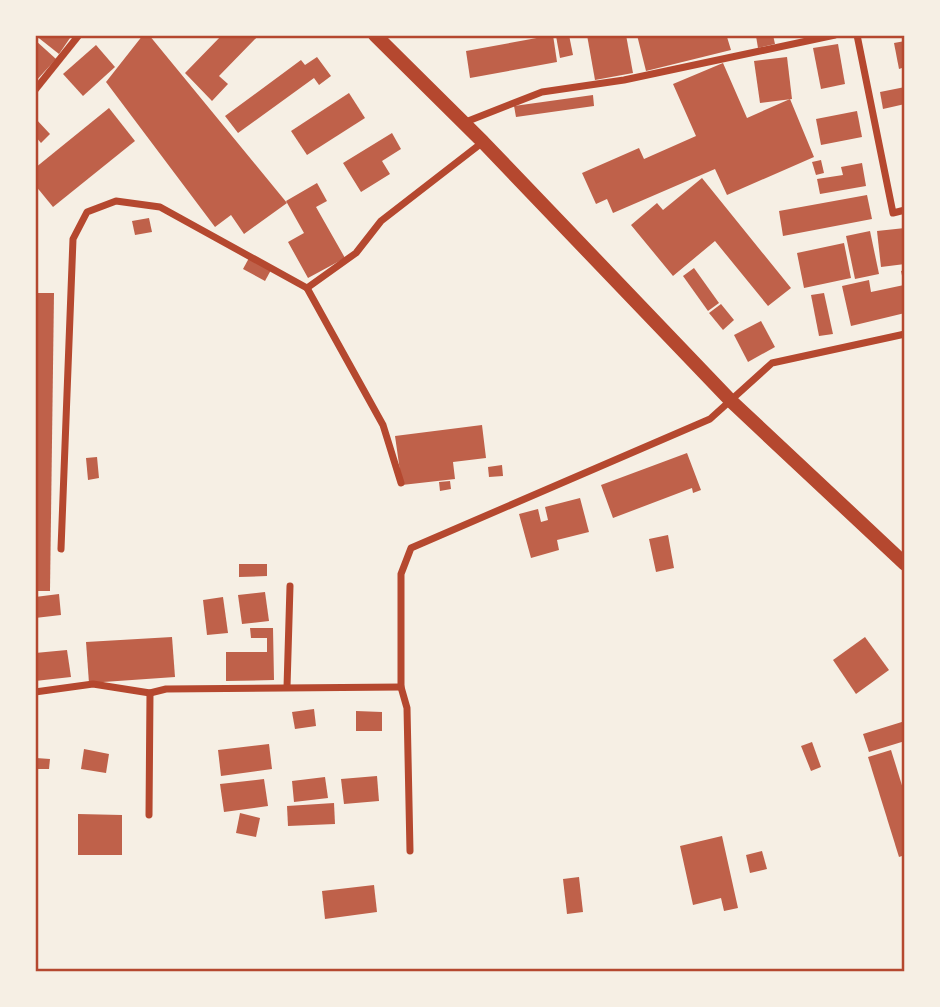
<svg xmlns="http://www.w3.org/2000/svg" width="940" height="1007" font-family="Karla,sans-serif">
<rect width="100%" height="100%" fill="#f6efe4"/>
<g fill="#bf614a">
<path d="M35,35h30l5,3 -11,16z"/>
<path d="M143,35h6l138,168 -43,31 -13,-19 -16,12 -109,-145z"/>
<path d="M222,35h37l-40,41 9,8 -16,17 -27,-28z"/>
<path d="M553,35l4,27 -87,16 -4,-27z"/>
<path d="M560,35h9l4,20 -13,3 -4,-22z"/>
<path d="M587,35h39l7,38 -38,7z"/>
<path d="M637,35h96l1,1 -7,1 4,13 -85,21z"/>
<path d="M773,35l2,9 -17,4 -2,-12z"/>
<path d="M35,40l21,19 -21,23z"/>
<path d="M905,41v26l-6,2 -5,-26z"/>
<path d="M838,44l7,40 -24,5 -8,-41z"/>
<path d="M96,45l19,22 -32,29 -20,-22z"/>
<path d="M317,57l14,19 -12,9 -5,-7 -76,55 -13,-17 76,-56 4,5z"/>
<path d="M787,57l5,42 -32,4 -6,-42z"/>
<path d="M723,63l24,55 43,-19 24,58 -87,38 -12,-26 -102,44 -6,-14 -11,5 -14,-31 57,-25 5,11 52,-23 -23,-52z"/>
<path d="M905,87v17l-22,5 -3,-17z"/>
<path d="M349,93l16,25 -58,37 -16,-24z"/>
<path d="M593,95l1,11 -78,11 -2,-11z"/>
<path d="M109,108l26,33 -82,66 -18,-22v-17z"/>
<path d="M857,111l5,26 -41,8 -5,-26z"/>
<path d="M35,118l15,16 -9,9 -6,-7z"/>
<path d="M392,133l9,16 -19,12 8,13 -29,18 -18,-29z"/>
<path d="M821,160l3,13 -8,2 -4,-13z"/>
<path d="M862,163l4,23 -46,8 -3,-15 26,-4 -2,-8z"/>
<path d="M702,178l89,110 -23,18 -53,-65 -42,35 -42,-51 26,-22 6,7z"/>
<path d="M317,183l10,18 -11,6 29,51 -37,20 -20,-36 16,-9 -18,-32z"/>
<path d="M867,195l5,24 -89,17 -4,-25z"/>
<path d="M149,218l3,14 -17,3 -3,-14z"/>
<path d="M905,228v36l-24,3 -4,-36z"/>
<path d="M870,231l9,43 -24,5 -9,-43z"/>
<path d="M844,243l7,35 -47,10 -7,-35z"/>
<path d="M249,258l22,12 -6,11 -22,-12z"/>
<path d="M694,268l25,35 -11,8 -25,-35z"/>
<path d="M905,270v43l-54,13 -9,-40 27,-6 2,12 33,-7 -3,-14z"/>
<path d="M35,293h19l-4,298h-15z"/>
<path d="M824,293l9,41 -14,2 -8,-41z"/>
<path d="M721,304l13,16 -11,10 -14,-17z"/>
<path d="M761,321l14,26 -27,15 -14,-27z"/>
<path d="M482,425l4,33 -33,4 2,17 -53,6 -7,-49z"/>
<path d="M687,453l14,37 -8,3 -1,-5 -79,30 -12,-33z"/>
<path d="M97,457l2,21 -11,2 -2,-22z"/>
<path d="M502,465l1,11 -14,1 -1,-10z"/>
<path d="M450,481l1,8 -11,2 -1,-9z"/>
<path d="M580,498l9,34 -32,8 2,10 -28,8 -12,-44 19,-5 3,13 7,-2 -3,-13z"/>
<path d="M668,535l6,33 -18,4 -7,-33z"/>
<path d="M239,564h28v12l-28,1z"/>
<path d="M265,592l4,29 -27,3 -4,-29z"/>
<path d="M59,594l2,21 -26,3v-21z"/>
<path d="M223,597l5,36 -21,2 -4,-35z"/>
<path d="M250,628h23l1,52 -48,1v-29h41v-14h-16z"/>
<path d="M172,637l3,40 -86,6 -3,-41z"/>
<path d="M865,637l24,33 -33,24 -23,-34z"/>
<path d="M67,650l4,27 -36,4v-28z"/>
<path d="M314,709l2,17 -21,3 -3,-17z"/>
<path d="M356,711l26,1v19h-26z"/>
<path d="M905,721v20l-36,11 -6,-18z"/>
<path d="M812,742l9,25 -10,4 -10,-25z"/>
<path d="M269,744l3,25 -51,7 -3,-26z"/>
<path d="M84,749l25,5 -3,19 -25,-4z"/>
<path d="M891,750l14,45v60l-6,2 -31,-100z"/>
<path d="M36,758l14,1 -1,10h-13z"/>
<path d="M377,776l2,25 -35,3 -3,-25z"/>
<path d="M325,777l3,21 -34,4 -2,-21z"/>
<path d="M264,779l4,27 -44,6 -4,-28z"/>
<path d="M334,803l1,21 -47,2 -1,-20z"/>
<path d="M240,813l20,5 -4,19 -20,-4z"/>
<path d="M78,814l44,1v40h-44z"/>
<path d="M722,836l16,72 -14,3 -3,-13 -28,7 -13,-59z"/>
<path d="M762,851l5,18 -17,4 -4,-18z"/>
<path d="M579,877l4,35 -16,2 -4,-35z"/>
<path d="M374,885l3,27 -52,7 -3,-28z"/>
</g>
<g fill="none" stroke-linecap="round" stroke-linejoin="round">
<g stroke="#b5482f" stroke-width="7">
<path d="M857,35l36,178 12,-3"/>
<path d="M35,90l44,-55"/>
<path d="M463,123l79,-31 82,-12 211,-45"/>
<path d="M307,288l76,137 18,58"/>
<path d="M61,549l12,-310 14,-27 29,-11 44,6 147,81 49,-35 25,-32 102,-79"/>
<path d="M287,687l3,-101"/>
<path d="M35,692l58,-8 57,9 16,-4 235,-2"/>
<path d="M149,815l1,-122"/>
<path d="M410,851l-3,-143 -6,-21v-113l10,-26 299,-129 62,-56 133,-29"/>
</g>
<path stroke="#b5482f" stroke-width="14" d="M375,35l108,107 248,259 174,163"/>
</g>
<rect width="940" height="1007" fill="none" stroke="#f6efe4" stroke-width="74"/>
<rect x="37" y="37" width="866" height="933" fill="none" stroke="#b5482f" stroke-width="2.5"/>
</svg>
